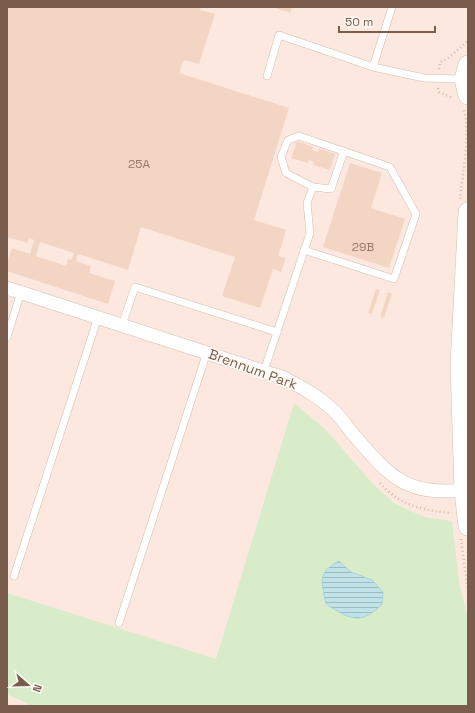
<svg xmlns="http://www.w3.org/2000/svg" width="475" height="713" font-family="'Space Grotesk',sans-serif">
<defs>
<pattern id="water-rules" width="6" height="5" patternUnits="userSpaceOnUse"><rect width="6" height="5" fill="#bfe3e8"/><path d="M0 2.5h6" fill="none" stroke="#a0bbbe"/></pattern>
</defs>
<rect width="100%" height="100%" fill="#fdf6ec"/>
<path fill="#fde8e0" d="M7,7h461v699l-461,-1z"/>
<path fill="#d8ecc9" d="M294,403l31,26 48,55 21,19 30,14 28,4 7,60 9,38v87h-436l-25,-12v-101l209,66z"/>
<path fill="url(#water-rules)" stroke="#a5d3da" d="M339,561l12,11 21,8 11,12 -1,12c-21,22 -33,15 -56,0 -4,-21 -10,-31 13,-43z"/>
<g fill="#f3d5c3" fill-rule="evenodd">
<path d="M7,7h194l-1,3 15,4 -16,50 -15,-4 -5,13 110,35 -35,112 32,10 -8,26 8,2 -5,14 -8,-3 -13,39 -38,-12 13,-39 -94,-30 -13,43 -50,-16 -2,7 15,5 -2,7 26,8 -7,23 -101,-33v-8l5,-15 18,6 4,-14 -5,-2 -2,5 -20,-6zM40,242l34,11 -3,7 -3,-1 -2,7 -30,-10z"/>
<path d="M273,7h19l-2,6z"/>
<path d="M297,141l16,6 -1,3 6,2 1,-4 16,6 -5,16 -17,-5 1,-3 -5,-2 -1,3 -17,-5z"/>
<path d="M350,163l32,10 -11,35 34,11 -16,49 -66,-21z"/>
<path d="M376,289l4,1 -8,24 -4,-1z"/>
<path d="M388,292l4,2 -8,24 -4,-1z"/>
</g>
<g fill="none" stroke-linecap="round" stroke-linejoin="round">
<g stroke="#d1beb0" stroke-width="8">
<g id="lane">
<path d="M392,7l-19,60 51,11 39,1"/>
<path d="M267,76l12,-41 94,32"/>
<path d="M304,250l90,29 22,-65 -26,-47 -91,-31 -11,4 -7,17 5,16 27,14"/>
<path d="M122,325l13,-38 142,45"/>
<path d="M7,337l14,-45"/>
<path d="M264,371l46,-138 -3,-30 6,-16 18,2 13,-38"/>
<path d="M14,576l84,-259"/>
<path d="M119,623l88,-271"/>
</g>
</g>
<g stroke="#d1beb0" stroke-width="14">
<path id="street" d="M7,288l277,90c17,9 34,18 49,32 7,6 13,15 19,23 39,45 53,63 116,57"/>
</g>
<g stroke="#d6c0b0" stroke-width="20">
<g id="secondary">
<path d="M468,65l-4,14 4,16"/>
<path d="M468,212l-8,153 4,126 4,35"/>
</g>
</g>
<g stroke="#d9b8a5" stroke-width="2.5" stroke-dasharray="1 3" stroke-linecap="butt">
<path d="M439,69l1,-7 7,-3 21,-18"/>
<path d="M438,88l1,4 14,6"/>
<path d="M460,199c2,-22 12,-72 3,-90"/>
<path d="M380,483c19,22 43,28 72,30"/>
<path d="M461,539l7,52"/>
</g>
<use href="#lane" stroke="#fff" stroke-width="7"/>
<use href="#street" stroke="#fff" stroke-width="13"/>
<use href="#secondary" stroke="#fff" stroke-width="19"/>
</g>
<g text-anchor="middle" stroke-width="3.5" stroke-linejoin="round" paint-order="stroke">
<g font-size="12" fill="#987a6a">
<text x="139" y="168">25A</text>
<text x="363" y="251">29B</text>
</g>
<g font-size="14" fill="#7a5c4d" stroke="#fffaf3">
<text transform="translate(253 369) rotate(20)" y="5">Brennum Park</text>
</g>
</g>
<rect width="475" height="713" fill="none" stroke="#7a5c4d" stroke-width="16"/>
<g transform="translate(28 685) rotate(110)" stroke="#fffaf3" stroke-width="3" paint-order="stroke">
<path d="M0-3L7 15L0 10L-7 15Z" fill="#7a5c4d"/>
<text y="-6" font-size="11" font-weight="bold" text-anchor="middle" fill="#7a5c4d">N</text>
</g>
<path d="M339 26v6h96v-6" fill="none" stroke="#7a5c4d" stroke-width="2"/>
<text x="345" y="26" font-size="12" fill="#7a5c4d" stroke="#fffaf3" stroke-width="3" paint-order="stroke">50 m</text>
</svg>
